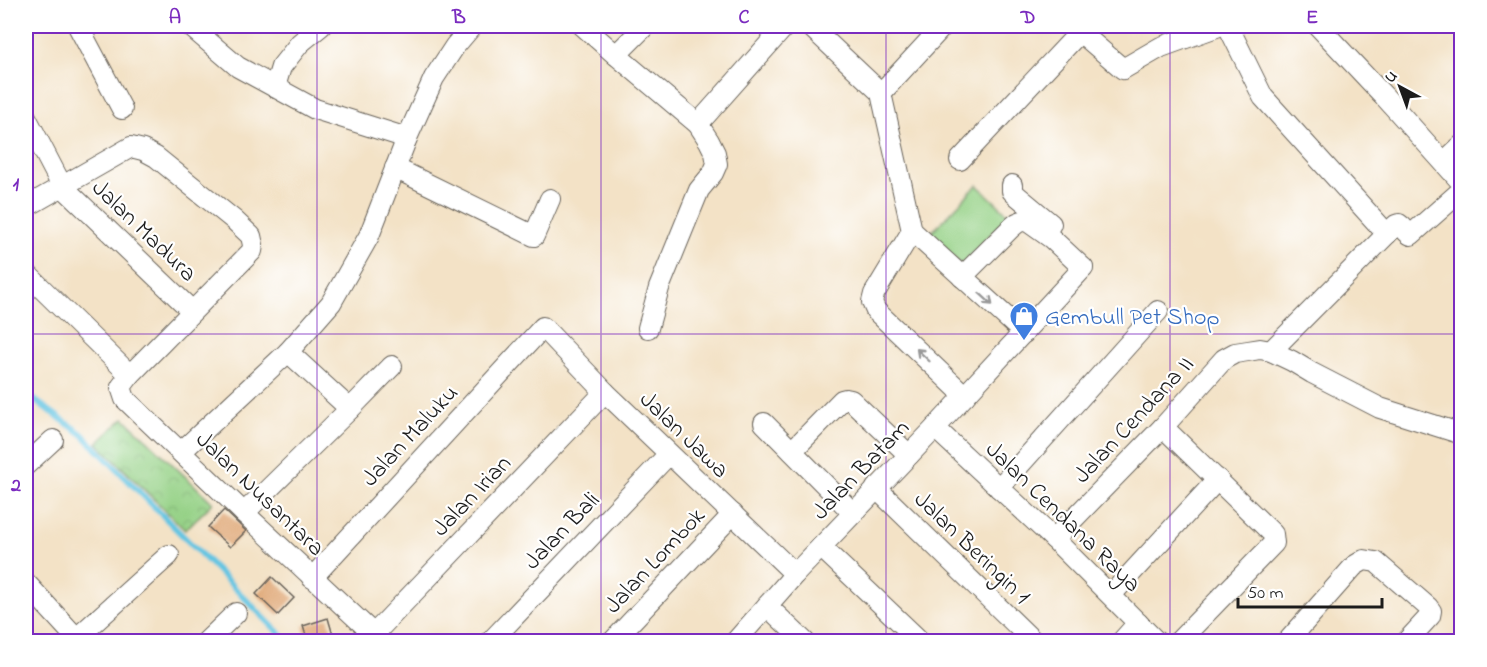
<svg xmlns="http://www.w3.org/2000/svg" width="1487" height="667" font-family="'Indie Flower',sans-serif">
<defs>
<pattern id="park-crowns" width="20" height="18" patternUnits="userSpaceOnUse" patternTransform="scale(1.5)"><rect width="20" height="18" fill="#95d186"/><path d="M2 6a3 3 0 1 1 6 0M12 15a3 3 0 1 1 6 0" fill="none" stroke="#80b373"/></pattern>
</defs>
<rect width="100%" height="100%" fill="#fff"/>
<filter id="ink" filterUnits="userSpaceOnUse"><feTurbulence type="fractalNoise" baseFrequency=".0167" numOctaves="2"/><feDisplacementMap in="SourceGraphic" scale="12" xChannelSelector="R" yChannelSelector="G"/><feConvolveMatrix kernelMatrix="1 2 1 2 8 2 1 2 1" color-interpolation-filters="sRGB"/></filter>
<filter id="wash" filterUnits="userSpaceOnUse"><feTurbulence type="fractalNoise" baseFrequency=".008" numOctaves="4" result="noise"/><feDisplacementMap in="SourceGraphic" scale="24" xChannelSelector="R" yChannelSelector="G"/><feGaussianBlur stdDeviation="1.35" result="paint"/><feColorMatrix in="noise" values="0 0 0 0 0 0 0 0 0 0 0 0 0 0 0 0 0 1.4 0 .05"/><feComposite in="paint" operator="in"/></filter>
<g filter="url(#wash)">
<rect width="100%" height="100%" fill="#f3e2c6"/>
<path fill="#95d186" stroke="#587651" stroke-width="1.5" d="M977,185l32,30 -48,50 -32,-30z"/>
<path fill="url(#park-crowns)" stroke="#587651" stroke-width="1.5" d="M124,418l89,85 -28,27 -88,-87z"/>
<g fill="none" stroke-linecap="round" stroke-linejoin="round">
<path stroke="#63c5e2" stroke-width="6" d="M26,394l56,40 206,208"/>
</g>
<g id="blocks">
<g fill="#e1ac7d">
<path d="M224,510l22,21 -16,16 -22,-20z"/>
<path d="M272,577l22,21 -16,17 -22,-21z"/>
<path d="M328,618l7,24h-27l-5,-16z"/>
</g>
</g>
</g>
<g filter="url(#ink)">
<use href="#blocks" fill-opacity="0" stroke="#676158" stroke-width="1.5"/>
<g fill="none" stroke-linecap="round" stroke-linejoin="round">
<g stroke="#676158" stroke-width="22">
<g id="minor">
<path d="M78,26l44,83"/>
<path d="M190,26l48,41 77,42 92,29"/>
<path d="M583,26l33,29 82,69 11,17 6,12 2,11 -4,9 -14,17 -40,98 -11,40"/>
<path d="M810,26l71,67 31,138 112,102"/>
<path d="M1073,26l50,43 38,-22 58,-21"/>
<path d="M1228,26l35,71 124,137"/>
<path d="M1318,26l66,70 78,87"/>
<path d="M616,55l29,-29"/>
<path d="M275,87l6,-20 19,-24 21,-17"/>
<path d="M881,93l62,-67"/>
<path d="M26,117l36,69 130,125"/>
<path d="M698,124l87,-98"/>
<path d="M960,160l120,-128"/>
<path d="M1444,162l18,-17"/>
<path d="M395,168l139,68 16,-37"/>
<path d="M1012,185v6l3,3 36,30"/>
<path d="M26,207l105,-60 12,3 13,7 78,63 17,16 2,9 -1,6 -122,124 -9,12 4,12 119,114 138,129"/>
<path d="M912,231l-38,63 -2,8 4,9 89,85"/>
<path d="M26,273l104,102"/>
<path d="M962,277l48,-48 7,-6 5,-2h5l24,17 32,30"/>
<path d="M1271,351l125,-126 3,-1c5,3 7,9 12,11l51,-45"/>
<path d="M288,352l62,57"/>
<path d="M764,423l89,90"/>
<path d="M1163,427l110,107 1,9 -96,99"/>
<path d="M935,428l119,111 103,103"/>
<path d="M792,451l50,-51 4,-1 5,1 58,55"/>
<path d="M181,452l107,-100 43,-49 38,-67 38,-98 27,-60 21,-32 17,-20"/>
<path d="M26,465l27,-25"/>
<path d="M876,488l158,154"/>
<path d="M999,488l159,-177"/>
<path d="M244,513l106,-104 42,-43"/>
<path d="M1054,539l109,-112 61,-68 11,-6 13,-2 12,-2 11,2 21,10 20,12 68,35 82,26"/>
<path d="M821,547l100,95"/>
<path d="M312,578l231,-251 62,65 190,182"/>
<path d="M26,583l54,59"/>
<path d="M1111,595l107,-116"/>
<path d="M767,606l38,36"/>
<path d="M374,634l231,-242"/>
<path d="M77,638l92,-83"/>
<path d="M206,642l30,-29"/>
<path d="M490,642l179,-188"/>
<path d="M612,642l121,-128"/>
<path d="M735,642l60,-68 140,-146 148,-160"/>
<path d="M1121,642l17,-19"/>
<path d="M1287,642l67,-76 10,-6 12,2 52,45 3,4 -1,5 -24,26"/>
</g>
</g>
<use href="#minor" stroke="#fff" stroke-width="20"/>
</g>
<defs><path id="oneway-shaft" d="M-6 0H5M1.5-3L5.5 0L1.5 3" fill="none" stroke-width="1.6" stroke-linecap="round" stroke-linejoin="round" transform="scale(1.5)"/></defs>
<g stroke="#999">
<use href="#oneway-shaft" transform="translate(986 299) rotate(42)"/>
<use href="#oneway-shaft" transform="translate(923 355) rotate(-136)"/>
</g>
</g>
<path fill="none" stroke="#7b2cbf" stroke-width="1.5" stroke-opacity="0.55" d="M317,26v616M601,26v616M886,26v616M1170,26v616M26,334h1436"/>
<defs>
<g id="shop-pin" transform="scale(1.5)"><path d="M0 17L-7.5 6A9.5 9.5 0 1 1 7.5 6Z" fill="#3f7fe0" stroke="#fff"/><path d="M-5-2.5h2.3a2.7 3.5 0 0 1 5.4 0H5L5.5 6h-11ZM-1.5-2.5h3a1.5 2.3 0 0 0-3 0Z" fill="#fff"/></g>
</defs>
<g fill-rule="evenodd">
<use href="#shop-pin" x="1024" y="316"/>
</g>
<g text-anchor="middle" stroke-width="4.5" stroke-linejoin="round" paint-order="stroke">
<g font-size="24" fill="#1c1c1c" stroke="#fff">
<text transform="translate(145 230) rotate(44)" y="8">Jalan Madura</text>
<text transform="translate(1133 419) rotate(-47)" y="8">Jalan Cendana II</text>
<text transform="translate(685 434) rotate(44)" y="8">Jalan Jawa</text>
<text transform="translate(409 435) rotate(-47)" y="8">Jalan Maluku</text>
<text transform="translate(860 469) rotate(-46)" y="8">Jalan Batam</text>
<text transform="translate(261 493) rotate(44)" y="8">Jalan Nusantara</text>
<text transform="translate(471 495) rotate(-46)" y="8">Jalan Irian</text>
<text transform="translate(1064 516) rotate(44)" y="8">Jalan Cendana Raya</text>
<text transform="translate(561 530) rotate(-46)" y="8">Jalan Bali</text>
<text transform="translate(973 547) rotate(44)" y="8">Jalan Beringin 1</text>
<text transform="translate(654 560) rotate(-47)" y="8">Jalan Lombok</text>
</g>
<g font-size="24" fill="#366cbe" stroke="#fff" text-anchor="start">
<text x="1045" y="324">Gembull Pet Shop</text>
</g>
</g>
<rect width="1487" height="667" fill="none" stroke="#fff" stroke-width="66"/>
<g transform="translate(1400 87) rotate(319)" stroke="#ffffff" stroke-width="4.5" paint-order="stroke">
<path d="M0-4.5L10 22L0 15L-10 22Z" fill="#1c1c1c"/>
<text y="-9" font-size="16" font-weight="bold" text-anchor="middle" fill="#1c1c1c">U</text>
</g>
<path d="M1238 598v9h144v-9" fill="none" stroke="#1c1c1c" stroke-width="3"/>
<text x="1247" y="598" font-size="18" fill="#1c1c1c" stroke="#ffffff" stroke-width="4.5" paint-order="stroke">50 m</text>
<rect x="33" y="33" width="1421" height="601" fill="none" stroke="#7b2cbf" stroke-width="2"/>
<g font-size="20" text-anchor="middle" font-weight="bold" fill="#7b2cbf">
<text x="175" y="23">A</text>
<text x="459" y="23">B</text>
<text x="744" y="23">C</text>
<text x="1028" y="23">D</text>
<text x="1312" y="23">E</text>
<text x="16" y="190">1</text>
<text x="16" y="491">2</text>
</g>
</svg>
